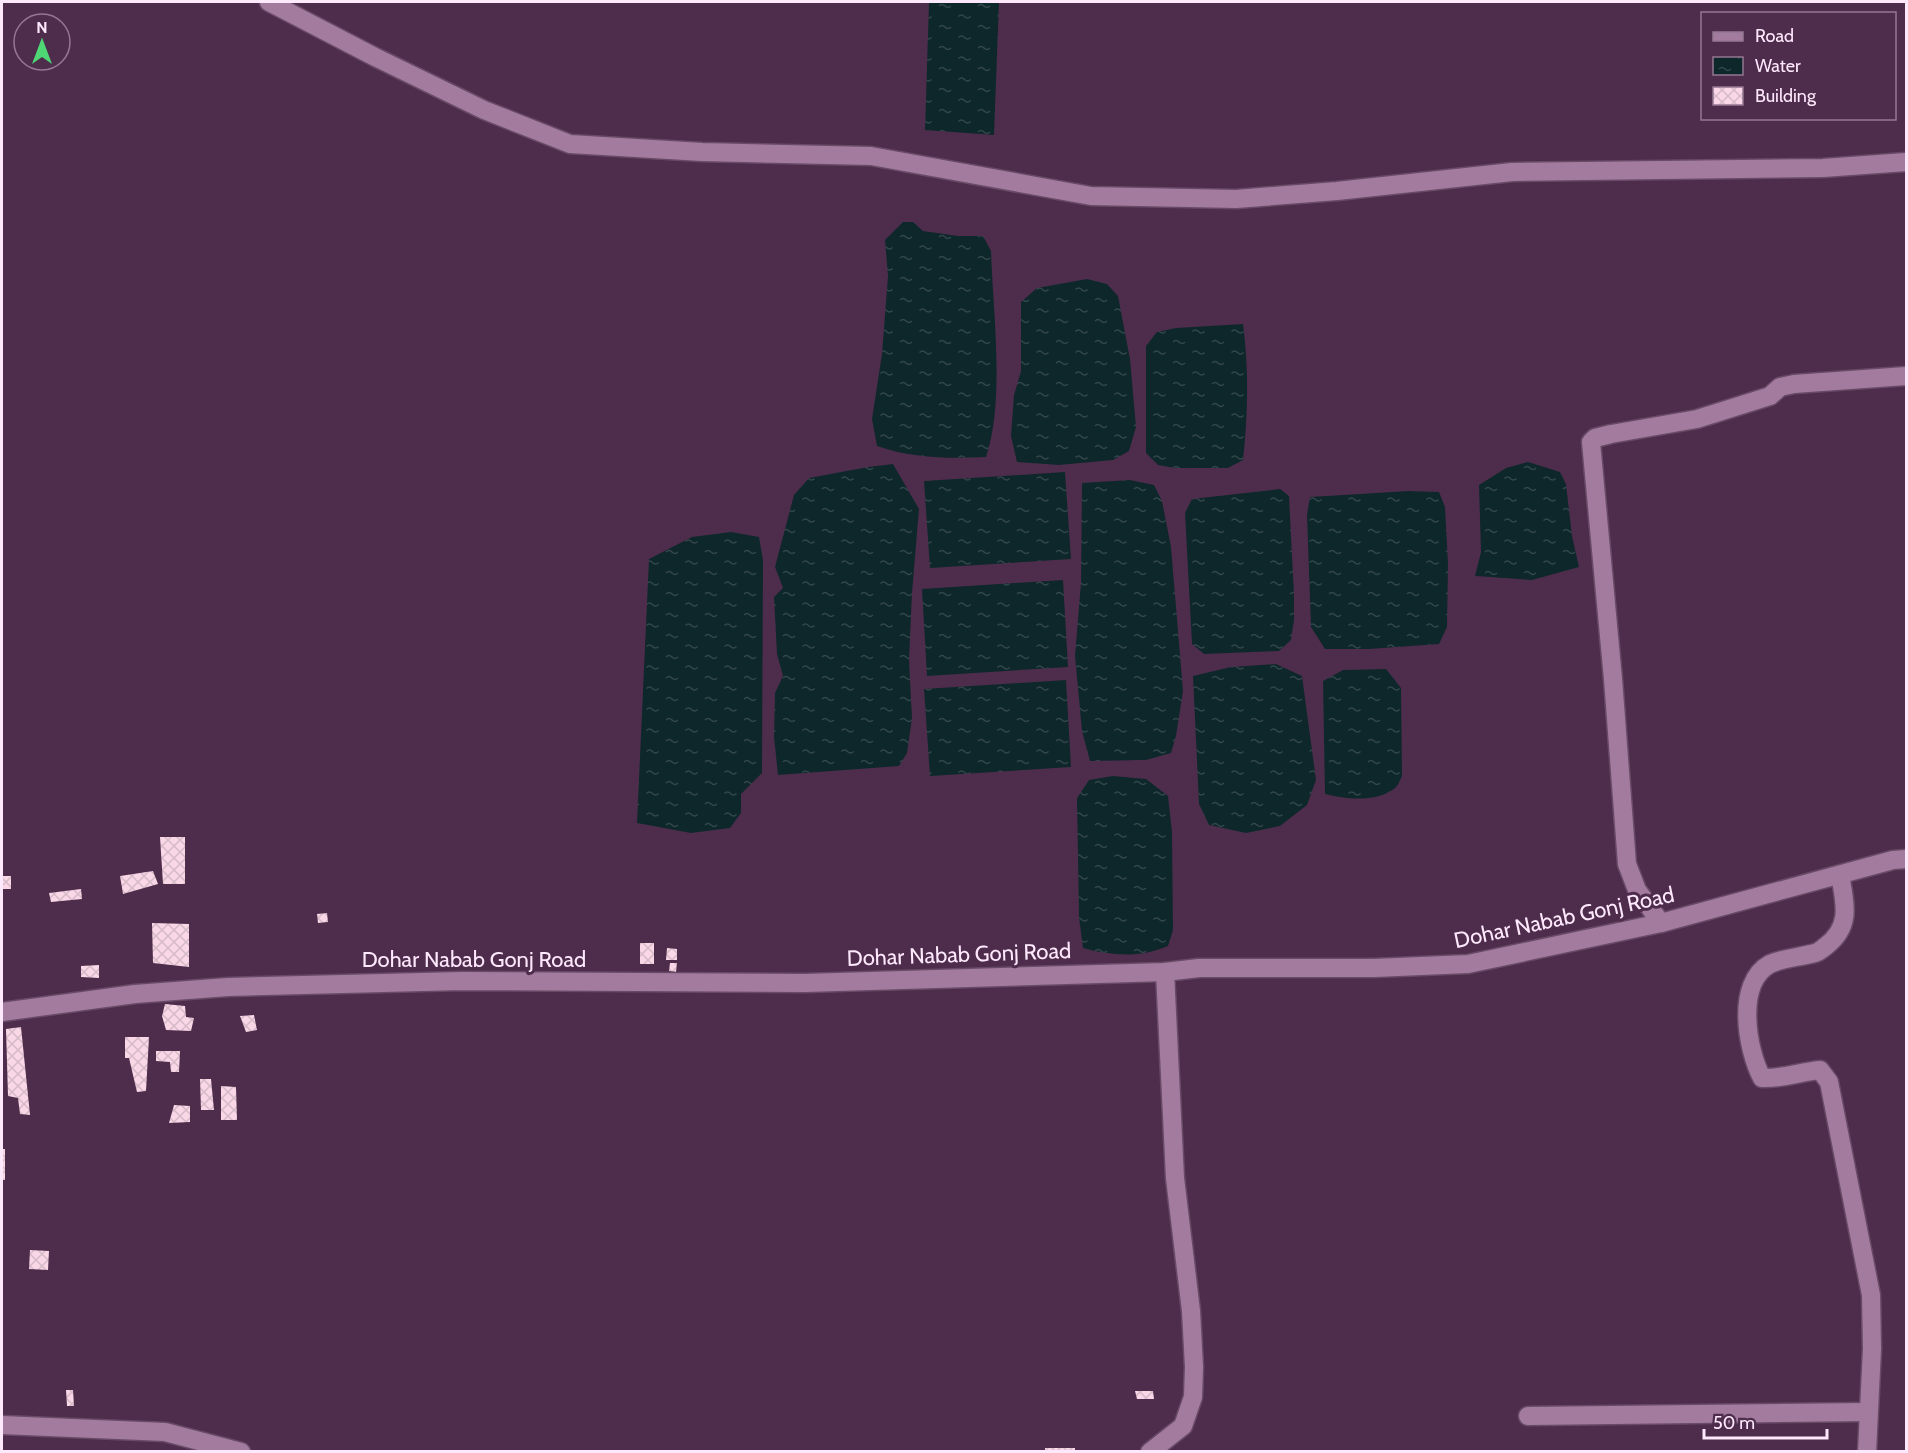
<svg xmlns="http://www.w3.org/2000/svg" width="1908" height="1453" font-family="Cabin,sans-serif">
<defs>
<pattern id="water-ripples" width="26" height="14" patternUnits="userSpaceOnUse" patternTransform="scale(1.5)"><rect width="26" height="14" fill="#0e272b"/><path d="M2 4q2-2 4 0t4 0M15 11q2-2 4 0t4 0" fill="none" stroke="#32464b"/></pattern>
<pattern id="building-cross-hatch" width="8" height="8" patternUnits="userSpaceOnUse" patternTransform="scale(1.5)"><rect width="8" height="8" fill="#f9d7e6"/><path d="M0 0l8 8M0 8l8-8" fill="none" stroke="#d6bac7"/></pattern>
</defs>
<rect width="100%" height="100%" fill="#4e2c4c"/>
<g fill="url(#water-ripples)">
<path d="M929,2h70l-5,133 -69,-5z"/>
<path d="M903,222h10l10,9 35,5h25l8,15c2,61 14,150 -5,206 -36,2 -75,1 -109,-11l-5,-27 10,-65 6,-78 -3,-36z"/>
<path d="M1087,279l20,5 11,12 12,63 6,68 -7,24 -16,9 -54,5 -42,-3 -6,-26 3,-41 7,-24v-69l16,-14z"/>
<path d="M1243,324c6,45 5,91 0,136l-15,8h-53l-17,-3 -12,-12v-107l11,-14 19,-4z"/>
<path d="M1528,462l32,10 6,12 6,52 7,31 -47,13 -57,-4 6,-24 -2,-67 27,-17z"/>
<path d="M893,464l26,45 -7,84 -3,67 3,58 -5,35 -8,13 -121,9 -4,-38 1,-44 8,-17 -6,-22 -3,-57 9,-9 -8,-21 19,-72 15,-17 59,-11z"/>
<path d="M1065,472l6,87 -141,9 -6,-87z"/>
<path d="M1130,480l24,5 8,16 9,46 12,144 -7,45 -5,17 -25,7 -56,1 -8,-30 -7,-75 6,-73 1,-100z"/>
<path d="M1280,489l9,7 5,99v25l-3,20 -12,11 -75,3 -12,-10 -7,-131 7,-14z"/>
<path d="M1409,491l30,1 6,15 3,57 -1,63 -8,17 -70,5h-44l-14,-22 -4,-112 3,-18z"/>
<path d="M731,532l28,5 4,23 -1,213 -21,21v19l-11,15 -39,5 -54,-10 12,-264 43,-22z"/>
<path d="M1063,580l5,87 -141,9 -5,-87z"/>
<path d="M1276,664l26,12 14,104 -9,25 -27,21 -34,7 -37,-8 -10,-21 -6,-128 38,-9z"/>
<path d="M1386,669l15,19 1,88c-2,4 -4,10 -7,12 -18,15 -50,11 -70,6l-2,-113 20,-11z"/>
<path d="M1066,680l5,87 -141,9 -6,-87z"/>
<path d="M1113,776l33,3 22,17 4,36 1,98 -5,16c-27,12 -57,10 -85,2l-4,-31 -2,-119 12,-18z"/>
</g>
<g fill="url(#building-cross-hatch)">
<path d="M160,837h25v47h-22z"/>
<path d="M153,871l5,13 -35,10 -3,-18z"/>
<rect x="2" y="876" width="9" height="13"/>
<path d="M81,889l1,10 -31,3 -2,-9z"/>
<path d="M327,913l1,9 -10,1 -1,-9z"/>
<path d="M152,923l37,1v43l-36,-4z"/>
<rect x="640" y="943" width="14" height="21"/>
<path d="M667,948l10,1v11h-11z"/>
<path d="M670,963h7l-1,9 -7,-1z"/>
<path d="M99,965v13l-18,-1v-11z"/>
<path d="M165,1004l20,2 1,11 8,1 -3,13 -25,-1 -4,-14z"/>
<path d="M254,1015l3,15 -11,2 -6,-16z"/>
<path d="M21,1027l9,88 -10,-1 -2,-16 -10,-2 -2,-67z"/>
<path d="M125,1037h24l-3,54 -9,1 -8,-34h-4z"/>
<path d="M156,1051h24l-1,21h-8l-1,-10 -14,-1z"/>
<path d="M200,1079h11l3,31h-13z"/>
<path d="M221,1086l15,1 1,33h-16z"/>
<path d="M174,1105l16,1v16l-21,1z"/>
<rect x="2" y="1149" width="3" height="31"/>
<path d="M30,1250l19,1 -1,19 -19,-1z"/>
<path d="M66,1390h7l1,16h-7z"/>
<path d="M1135,1391h18l1,8h-17z"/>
<rect x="1045" y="1448" width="30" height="4"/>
</g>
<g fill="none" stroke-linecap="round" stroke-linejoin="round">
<g stroke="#684a67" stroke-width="21">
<g id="minor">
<path d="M269,2l106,55 109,53 86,34 132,8 169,4 220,40 145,3 101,-8 175,-19 311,-4 83,-6"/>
<path d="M1840,875c5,28 12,51 -14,71 -4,3 -7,6 -11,7 -14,4 -32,5 -45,11 -35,19 -23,86 -8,114 20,1 38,-6 58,-8l9,12 42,213 1,54 -5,103"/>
<path d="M1661,923l-24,-33 -10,-26 -14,-185 -22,-237 4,-4 16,-4 86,-15 73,-23 10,-9 14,-3 112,-8"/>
<path d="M2,1012l133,-18 93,-7 234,-6 343,2 360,-11 34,-4h175l94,-4 193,-41 232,-63 13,-1"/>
<path d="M1528,1416l340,-4"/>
<path d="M2,1425l163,7 76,20"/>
<path d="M1150,1452l33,-26 10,-29 1,-30 -3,-56 -16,-133 -10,-206"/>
</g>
</g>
<use href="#minor" stroke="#a37b9f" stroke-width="18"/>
</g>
<g text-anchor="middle" stroke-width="6" stroke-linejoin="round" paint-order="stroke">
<g font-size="22" fill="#fee8fc" stroke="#4e2c4c">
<text transform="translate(1564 917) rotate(-12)" y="8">Dohar Nabab Gonj Road</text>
<text transform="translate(959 954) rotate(-2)" y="8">Dohar Nabab Gonj Road</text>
<text x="474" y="967">Dohar Nabab Gonj Road</text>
</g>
</g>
<rect width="1908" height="1453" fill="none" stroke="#fee8fc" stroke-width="6"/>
<rect x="1701" y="12" width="195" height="108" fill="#4e2c4c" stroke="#947792" stroke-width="1.5"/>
<rect x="1713" y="32" width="30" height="9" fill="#a37b9f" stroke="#947792" stroke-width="1.5"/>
<text x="1755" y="42" font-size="18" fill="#fee8fc">Road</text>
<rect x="1713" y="57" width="30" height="18" fill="url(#water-ripples)" stroke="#947792" stroke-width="1.5"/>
<text x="1755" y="72" font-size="18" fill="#fee8fc">Water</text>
<rect x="1713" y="87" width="30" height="18" fill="url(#building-cross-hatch)" stroke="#947792" stroke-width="1.5"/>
<text x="1755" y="102" font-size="18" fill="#fee8fc">Building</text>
<g transform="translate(42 42)"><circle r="28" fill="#4e2c4c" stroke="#947792" stroke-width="1.5"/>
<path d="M0-4.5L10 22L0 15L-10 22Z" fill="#4fd675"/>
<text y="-9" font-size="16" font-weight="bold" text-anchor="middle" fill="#fee8fc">N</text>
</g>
<path d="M1704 1429v9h123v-9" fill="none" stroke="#fee8fc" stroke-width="3"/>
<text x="1713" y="1429" font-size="18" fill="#fee8fc" stroke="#4e2c4c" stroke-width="4.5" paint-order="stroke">50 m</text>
</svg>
